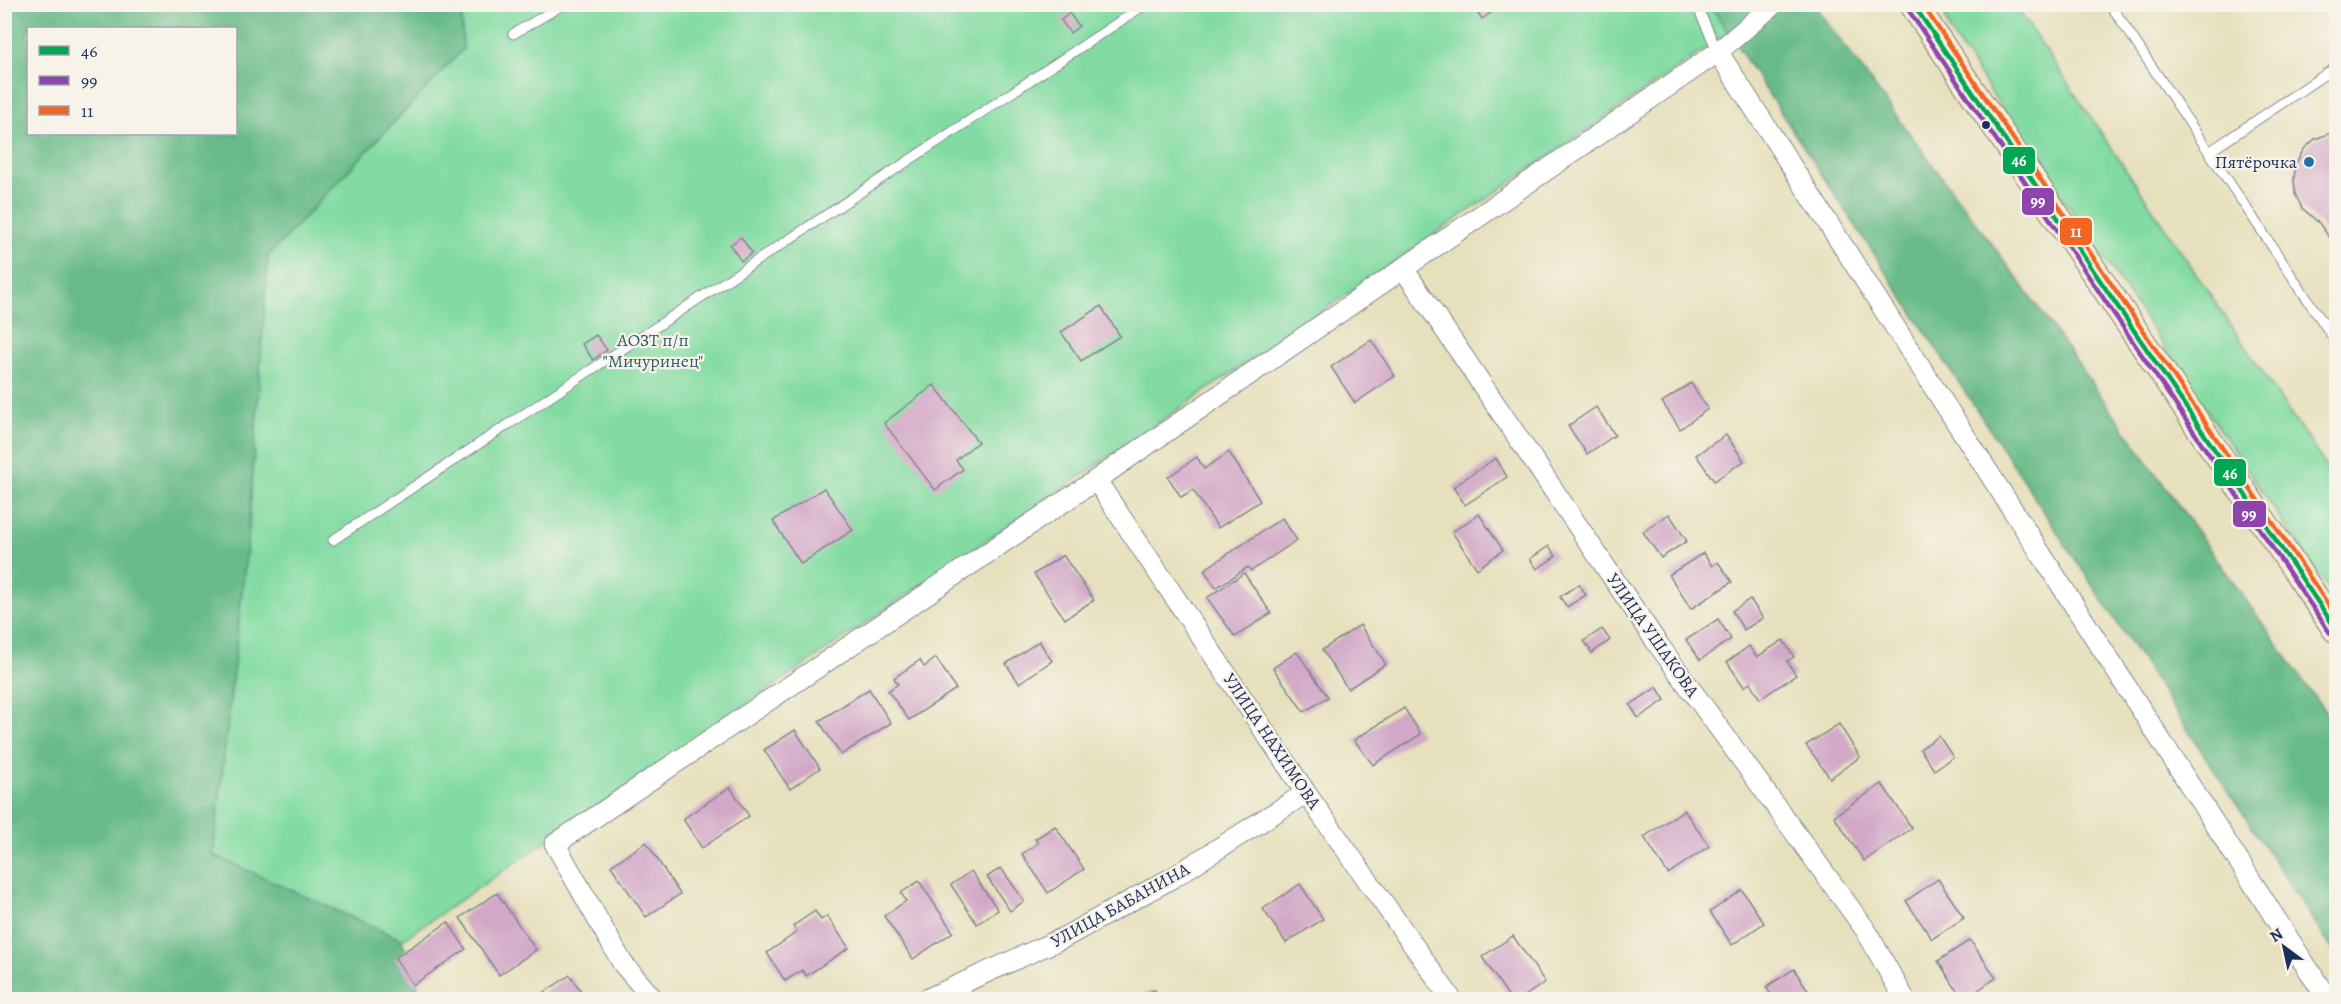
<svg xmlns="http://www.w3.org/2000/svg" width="2341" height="1004" font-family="Alegreya,serif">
<rect width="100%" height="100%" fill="#f7f3e8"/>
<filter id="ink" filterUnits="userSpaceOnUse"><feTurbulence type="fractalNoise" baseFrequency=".0167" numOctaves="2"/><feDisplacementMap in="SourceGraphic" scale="12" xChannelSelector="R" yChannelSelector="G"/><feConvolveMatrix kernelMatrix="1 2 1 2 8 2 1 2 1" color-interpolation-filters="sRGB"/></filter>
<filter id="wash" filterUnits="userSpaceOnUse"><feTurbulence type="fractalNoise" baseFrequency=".008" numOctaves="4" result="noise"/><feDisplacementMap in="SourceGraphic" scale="24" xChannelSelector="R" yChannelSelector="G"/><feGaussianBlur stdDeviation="1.35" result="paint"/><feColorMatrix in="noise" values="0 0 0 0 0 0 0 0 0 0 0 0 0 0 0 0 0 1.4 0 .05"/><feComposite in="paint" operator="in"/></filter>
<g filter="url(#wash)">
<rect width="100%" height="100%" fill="#e7e0bd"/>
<g fill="#81dba2" stroke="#4e8580" stroke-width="1.5">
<path d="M1710,4l19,29 -1327,907 -189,-85 35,-318 20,-281 195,-207 -2,-44z"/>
<path d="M1942,5h73l321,476v119l-379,-558 -8,-12z"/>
</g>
<g fill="#68bb88" stroke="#427573" stroke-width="1.5" fill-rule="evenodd">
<path d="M5,5h456l2,44 -195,207 -20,281 -35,318 189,85 20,59 -417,1zM28,28h208v106h-208z"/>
<path d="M1710,5h104l203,273 319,449v228z"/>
</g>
<g id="blocks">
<g fill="#d2a7c7">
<path d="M1472,4h31l-21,15z"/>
<path d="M1069,13l10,13 -9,7 -9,-13z"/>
<path d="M2336,131v111l-4,-1 -13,-18 -17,-15 -7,-14 -1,-16 2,-15 8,-14 11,-10z"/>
<path d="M741,237l11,16 -11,8 -11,-16z"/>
<path d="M1101,306l19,30 -39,25 -20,-29z"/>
<path d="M596,335l11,15 -14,10 -11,-16z"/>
<path d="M1371,340l24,36 -40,27 -24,-36z"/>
<path d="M1691,383l17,26 -28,20 -18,-27z"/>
<path d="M934,385l44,57 -22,18 7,9 -28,21 -51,-67z"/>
<path d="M1596,407l19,28 -28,19 -19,-28z"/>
<path d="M1726,435l18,26 -30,20 -18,-26z"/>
<path d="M1229,452l31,49 -42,27 -25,-38 -12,7 -13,-20 29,-20 7,12z"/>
<path d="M1496,458l11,19 -42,28 -12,-18z"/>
<path d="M824,488l29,42 -52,34 -28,-43z"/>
<path d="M1479,514l24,36 -26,19 -25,-37z"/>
<path d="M1669,514l18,27 -26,17 -18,-26z"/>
<path d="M1282,518l15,22 -46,31 -3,-4 -32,21 -12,-18z"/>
<path d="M1549,546l7,10 -19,13 -7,-10z"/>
<path d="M1703,553l9,13 6,-4 14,20 -41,27 -22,-34z"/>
<path d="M1063,555l31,45 -29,19 -31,-45z"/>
<path d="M1244,573l27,40 -36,24 -28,-39z"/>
<path d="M1579,584l7,11 -19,12 -7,-10z"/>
<path d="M1750,599l13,19 -19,12 -12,-19z"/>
<path d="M1718,619l13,20 -31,21 -14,-20z"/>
<path d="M1360,625l26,39 -38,25 -26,-39z"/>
<path d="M1602,629l8,11 -18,13 -8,-12z"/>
<path d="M1783,640l11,17 -7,4 9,14 -36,24 -10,-16 -6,4 -17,-25 22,-16 8,11z"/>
<path d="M1039,641l13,20 -33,22 -13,-19z"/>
<path d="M1297,652l31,45 -24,15 -31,-44z"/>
<path d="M936,658l20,31 -47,31 -21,-29 10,-7 -4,-6 26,-18 4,7z"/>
<path d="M1657,687l8,13 -27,18 -8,-13z"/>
<path d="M869,689l22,34 -50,32 -22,-34z"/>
<path d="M1404,708l17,26 -48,31 -19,-25z"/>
<path d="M1839,724l21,33 -30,21 -24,-33z"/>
<path d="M795,730l25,38 -30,21 -26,-39z"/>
<path d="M1939,736l14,21 -19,13 -14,-21z"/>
<path d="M1882,784l30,44 -48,33 -30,-45z"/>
<path d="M730,787l19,29 -47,32 -19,-29z"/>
<path d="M1684,810l25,36 -41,28 -24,-37z"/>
<path d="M1055,826l29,43 -36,24 -26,-39 16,-11 -3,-4z"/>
<path d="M646,842l34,52 -34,23 -35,-51z"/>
<path d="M1001,868l23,33 -14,10 -23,-34z"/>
<path d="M971,871l27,39 -21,14 -26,-39z"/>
<path d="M1938,879l26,39 -32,21 -26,-38z"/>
<path d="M919,881l34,51 -40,27 -29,-43 22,-15 -5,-8z"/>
<path d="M1300,884l23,35 -37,24 -23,-34z"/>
<path d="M1742,890l22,33 -32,22 -22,-33z"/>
<path d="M497,893l39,57 -37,25 -39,-57z"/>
<path d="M815,911l6,9 6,-4 22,32 -43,28 -4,-6 -17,11 -18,-28 30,-21 -4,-6z"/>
<path d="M448,922l18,27 -53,36 -18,-27z"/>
<path d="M1513,936l32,46 -26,18h-8l-29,-43z"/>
<path d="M1970,940l26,38 -33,22 -25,-39z"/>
<path d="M1794,969l18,27 -5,4h-33l-8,-13z"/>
<path d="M570,975l17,25h-54z"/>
<path d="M1155,990l3,10h-32v-1z"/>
</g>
</g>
</g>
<g filter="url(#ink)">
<use href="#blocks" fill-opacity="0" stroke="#81888e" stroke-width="1.5"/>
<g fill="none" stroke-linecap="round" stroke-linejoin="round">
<g stroke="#81888e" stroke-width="11">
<g id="service">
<path d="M1696,4l22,48"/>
<path d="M2110,4l226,338"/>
<path d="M513,34l51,-30"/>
<path d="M2209,152l127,-85"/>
<path d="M333,540l813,-536"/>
</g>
</g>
<g stroke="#81888e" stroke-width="22">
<g id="minor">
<path d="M1718,52l610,948"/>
<path d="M1403,268l252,372 210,289 40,71"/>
<path d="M1096,480l210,313 146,207"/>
<path d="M654,1000l-31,-36 -68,-120 541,-364 622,-428 56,-48"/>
<path d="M925,1000l138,-62 109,-60 134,-85"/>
</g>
</g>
<g stroke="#81888e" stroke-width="29">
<path id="secondary" d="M1913,4l423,625"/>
</g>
<use href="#service" stroke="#fff" stroke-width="9"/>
<use href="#minor" stroke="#fff" stroke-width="20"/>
<use href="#secondary" stroke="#fae7c3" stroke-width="27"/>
<g stroke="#f7f3e8" stroke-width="9">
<path id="bus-1" d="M1913,4l423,625"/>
</g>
<g stroke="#f7f3e8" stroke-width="9">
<path id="bus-2" d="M1907,8l423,625"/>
</g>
<g stroke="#f7f3e8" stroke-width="9">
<path id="bus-3" d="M1922,4l414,612"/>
</g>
<use href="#bus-1" stroke="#00a651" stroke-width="4.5"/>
<use href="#bus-2" stroke="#8e44ad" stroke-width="4.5"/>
<use href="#bus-3" stroke="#f26522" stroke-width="4.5"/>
</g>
</g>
<circle fill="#1b2f5e" stroke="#f7f3e8" stroke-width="2" cx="1986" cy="125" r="5"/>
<circle fill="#1f6fb2" stroke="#f7f3e8" stroke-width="2" cx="2309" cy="162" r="6"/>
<g text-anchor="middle" stroke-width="4.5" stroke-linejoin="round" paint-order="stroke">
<g font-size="18" fill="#1b2f5e" stroke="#f7f3e8" text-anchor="end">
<text x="2297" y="168">Пятёрочка</text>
</g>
<g font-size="18" fill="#345a6f" stroke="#f7f3e8">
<text x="653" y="346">АОЗТ п/п<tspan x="653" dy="21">"Мичуринец"</tspan></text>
</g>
<g font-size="18" fill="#1b2f5e" stroke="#f7f3e8">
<text transform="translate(1653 635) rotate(55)" y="6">УЛИЦА УШАКОВА</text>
<text transform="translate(1272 741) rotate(56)" y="6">УЛИЦА НАХИМОВА</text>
<text transform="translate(1120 905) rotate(-29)" y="6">УЛИЦА БАБАНИНА</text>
</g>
</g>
<g stroke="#f7f3e8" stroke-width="2">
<rect x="2002" y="146" width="34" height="29" rx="6" fill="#00a651"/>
<rect x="2021" y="187" width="34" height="29" rx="6" fill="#8e44ad"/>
<rect x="2059" y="217" width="34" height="29" rx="6" fill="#f26522"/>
<rect x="2213" y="458" width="34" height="29" rx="6" fill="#00a651"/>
<rect x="2232" y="500" width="35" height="28" rx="6" fill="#8e44ad"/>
</g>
<g font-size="16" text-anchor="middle" font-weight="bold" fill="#fff">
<text x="2019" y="166">46</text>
<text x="2038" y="207">99</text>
<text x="2076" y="237">11</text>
<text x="2230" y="479">46</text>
<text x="2249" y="520">99</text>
</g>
<rect width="2341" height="1004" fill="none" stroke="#f7f3e8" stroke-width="24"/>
<rect x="27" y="27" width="210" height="108" fill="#f7f3e8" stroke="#9fa5b1" stroke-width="1.5"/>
<rect x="39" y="46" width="30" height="9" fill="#00a651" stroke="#9fa5b1" stroke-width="1.5"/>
<text x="81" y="57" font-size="18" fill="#1b2f5e">46</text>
<rect x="39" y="76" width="30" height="9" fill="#8e44ad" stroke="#9fa5b1" stroke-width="1.5"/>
<text x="81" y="87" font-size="18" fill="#1b2f5e">99</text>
<rect x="39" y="106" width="30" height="9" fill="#f26522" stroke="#9fa5b1" stroke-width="1.5"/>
<text x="81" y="117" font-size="18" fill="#1b2f5e">11</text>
<g transform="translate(2284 947) rotate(327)" stroke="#f7f3e8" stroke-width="4.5" paint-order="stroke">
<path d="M0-4.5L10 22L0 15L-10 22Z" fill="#1b2f5e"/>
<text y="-9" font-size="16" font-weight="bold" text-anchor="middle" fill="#1b2f5e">N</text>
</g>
</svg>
